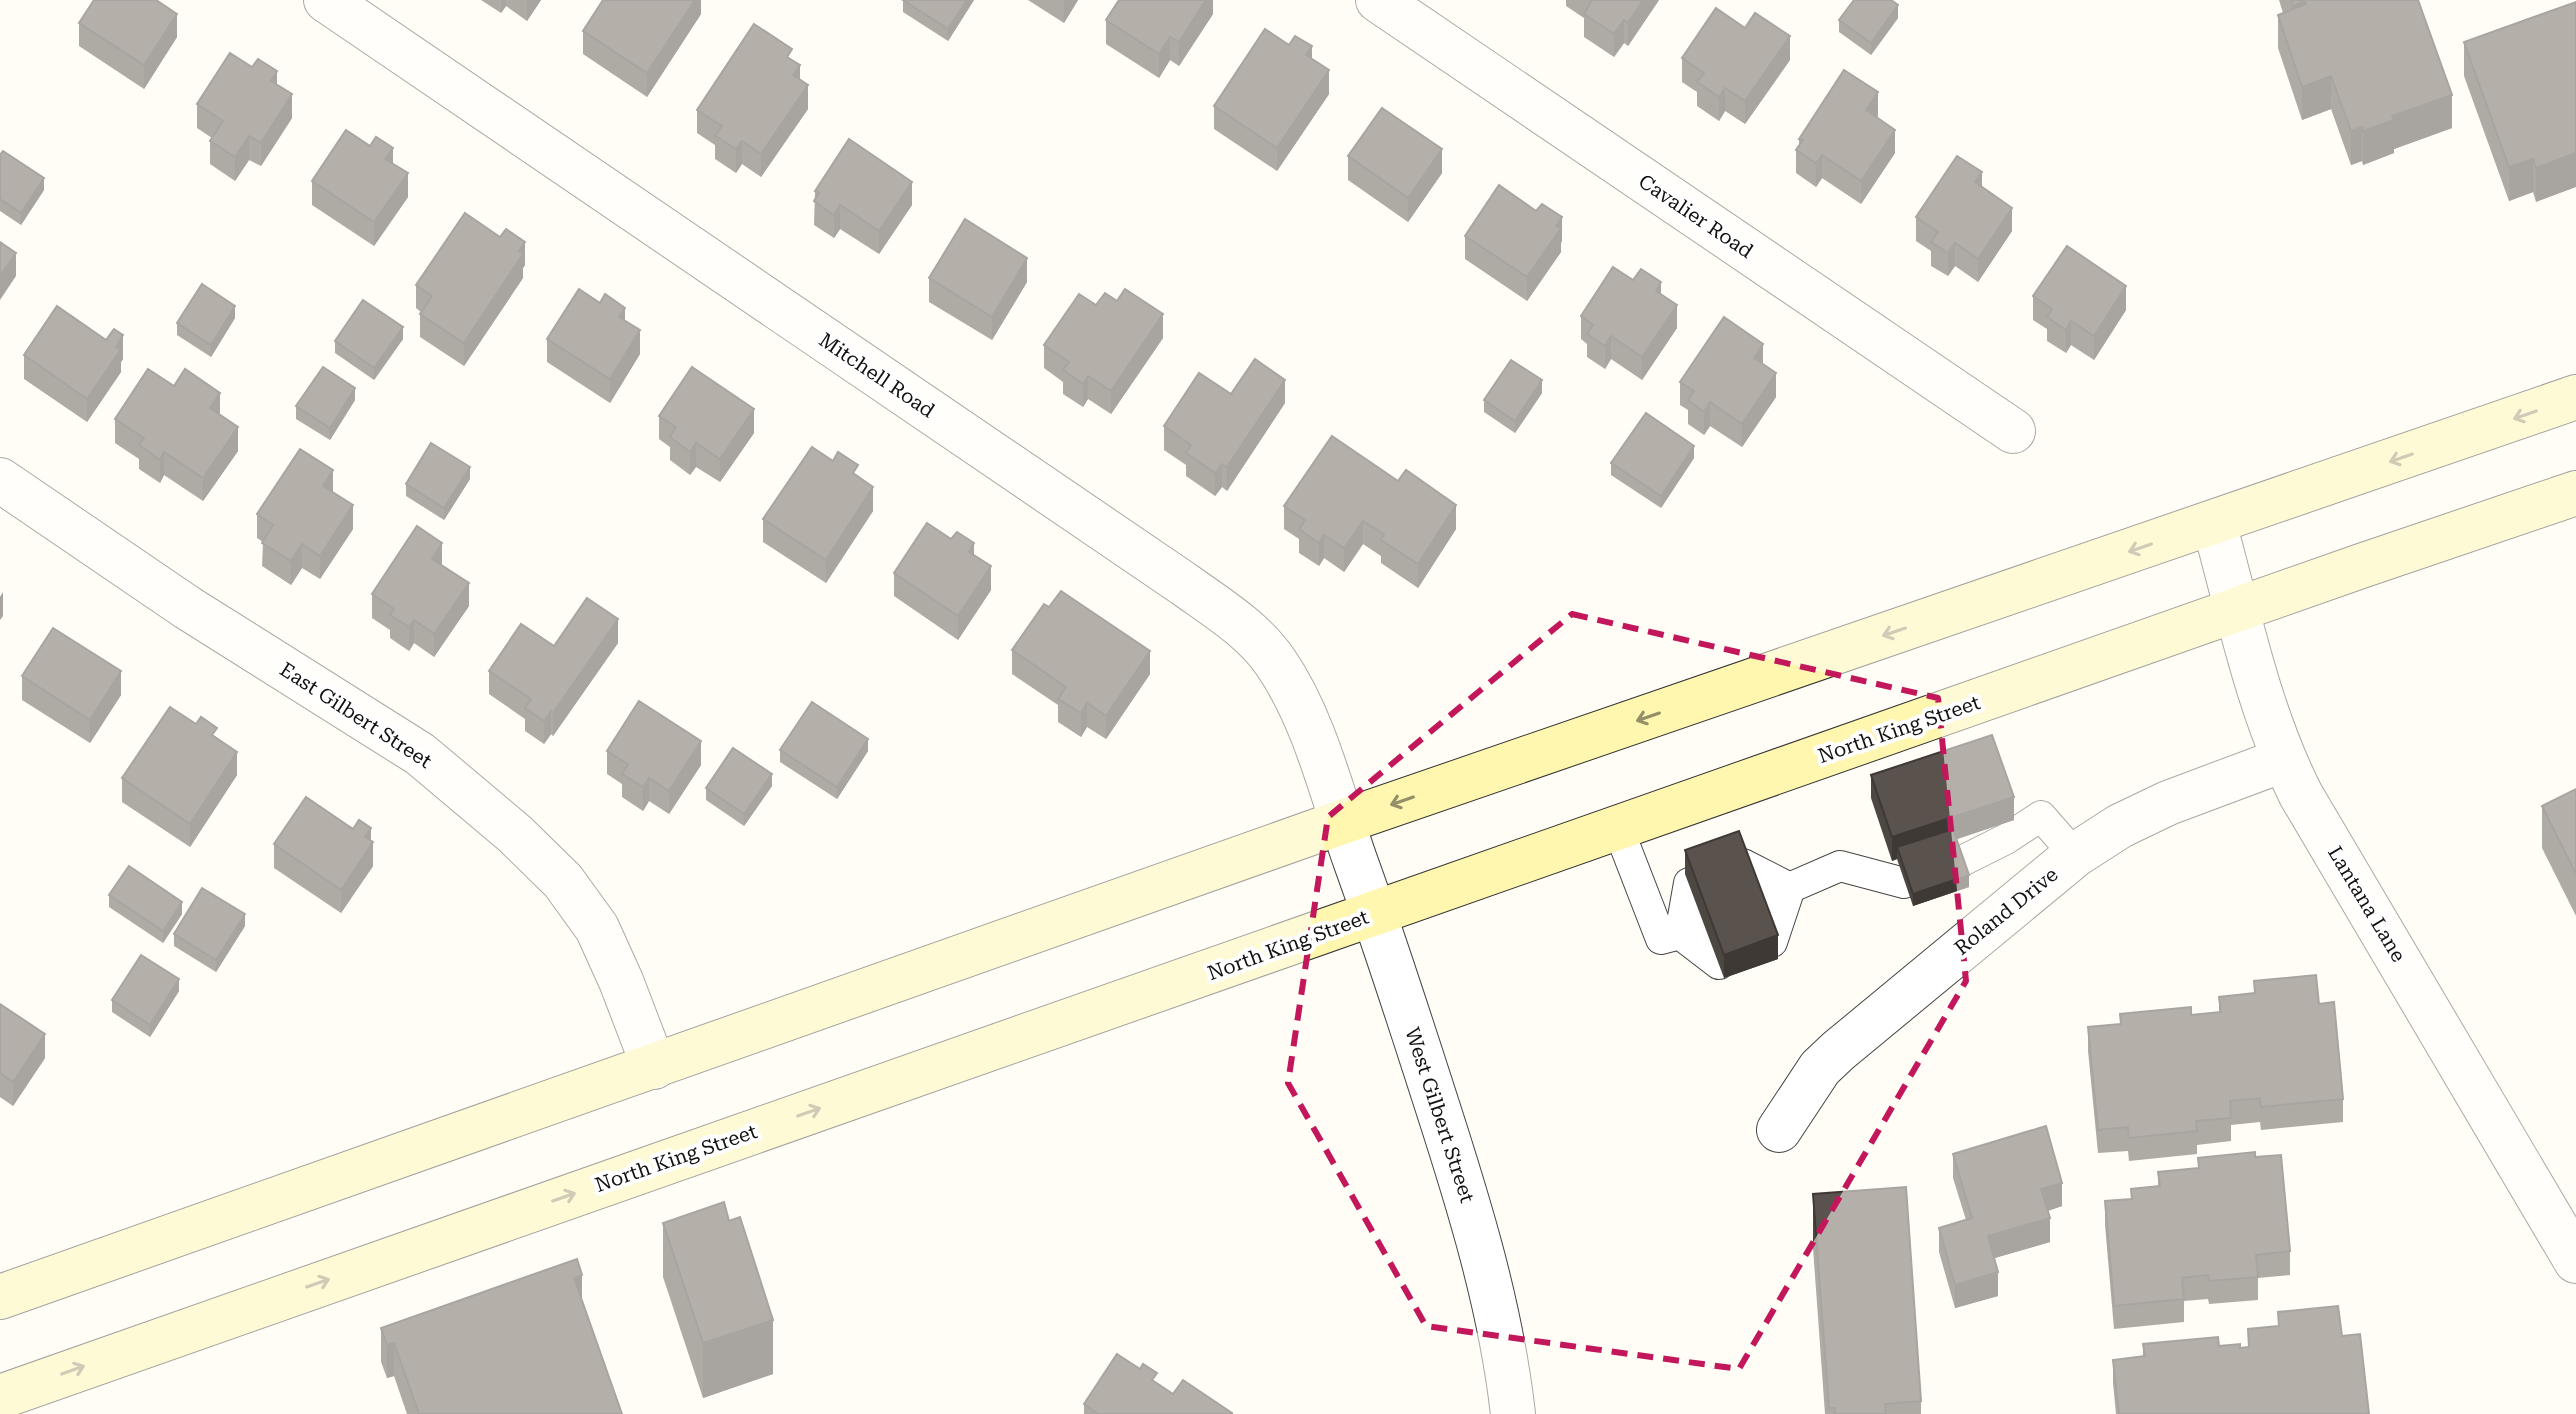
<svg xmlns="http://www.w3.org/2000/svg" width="2576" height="1414" font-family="'Roboto Serif',serif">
<rect width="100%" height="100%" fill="#fffdf5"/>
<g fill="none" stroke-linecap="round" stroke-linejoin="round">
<g stroke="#444" stroke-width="32">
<g id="service">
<path d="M1618,828l43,111 19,-5 39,30"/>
<path d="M1960,862l46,-23 35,-23 34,39"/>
<path d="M1743,864l47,24 -18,54"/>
<path d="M1689,883l-9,51 24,-9"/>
<path d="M1757,902l83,-36 64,17"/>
</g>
</g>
<g stroke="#444" stroke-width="46">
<g id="minor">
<path d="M326,0l858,584c32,23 70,46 92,79 39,57 56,132 79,197 29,80 55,161 81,242 33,102 65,205 77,312"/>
<path d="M1378,0l635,431"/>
<path d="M0,480l188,128 232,146 95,80 48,47 34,47 24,53 33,86"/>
<path d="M2214,523c25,91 44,187 87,272l275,466"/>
<path d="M1779,1130l41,-62 18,-17 237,-196 45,-29 48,-23 115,-43"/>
</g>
</g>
<g stroke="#333" stroke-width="46">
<g id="secondary">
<path d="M0,1297l1342,-475 1234,-425"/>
<path d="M0,1397l2361,-831 215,-73"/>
</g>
</g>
<use href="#service" stroke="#fff" stroke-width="30"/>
<use href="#minor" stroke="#fff" stroke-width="44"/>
<use href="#secondary" stroke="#fff6b0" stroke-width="44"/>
</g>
<g fill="#4d4742">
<path d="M481,0h60l-14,21 -21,-15 -5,7z"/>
<path d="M701,0v14l-54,83 -64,-43v-23z"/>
<path d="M903,0h71l-26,41 -45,-29z"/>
<path d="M1028,0h50l-14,23z"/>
<path d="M1213,0v14l-34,52 -9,-6 -11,18 -53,-34v-24z"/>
<path d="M1566,0h93l-31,46 -4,-3 -10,14 -30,-20v-19l-18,-12z"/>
<path d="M2279,0h139l34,128 -58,21v4l-31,12 -1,-4 -11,4 -20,-56 -29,11 -24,-72v-33l5,-2z"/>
<path d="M2576,2l-40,200 -3,-10 -24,9 -45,-125v-34z"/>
<path d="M1898,18l-27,37 -32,-23v-12z"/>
<path d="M79,23l98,14 -33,52 -65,-43z"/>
<path d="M1682,58l108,2 -45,64 -20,-13 -6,10 -22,-15v-14l-15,-10z"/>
<path d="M1312,59l17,35 -52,77 -63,-42v-23z"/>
<path d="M792,60l8,20 8,29 -47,68 -19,-13 -6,9 -21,-14v-14l-18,-12v-23z"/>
<path d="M277,85l15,33 -31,48 -12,-6 -14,21 -25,-17v-23l2,-3 -15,-10v-24z"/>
<path d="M1878,116l-1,1 18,36 -34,51 -39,-26 -6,9 -20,-14v-23l3,-5v-6z"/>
<path d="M0,155l44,35 -23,35 -21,-14z"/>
<path d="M1348,156l94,17 -34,49 -60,-42z"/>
<path d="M393,163l15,34 -34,49 -62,-41v-24z"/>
<path d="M1982,187l30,44 -34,51 -23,-16 -7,10 -17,-10v-15l-15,-10v-24z"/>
<path d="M815,191l97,14 -33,49 -39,-25 -6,9 -20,-13z"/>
<path d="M1465,236l97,5 -1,2v9l-34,49 -62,-42z"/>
<path d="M525,265l-2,3v10l-59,88 -44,-29v-23l1,-2 -5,-4v-23z"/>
<path d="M929,278l98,4 -35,58 -63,-38z"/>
<path d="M1633,280l28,14 16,34 -35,52 -31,-21 -6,10 -18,-12v-13l-6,-5v-23z"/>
<path d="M2033,296l93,14 -32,50 -23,-15 -5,8 -19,-12v-12l-14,-9z"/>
<path d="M1096,305l67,33 -52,76 -23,-15 -5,8 -20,-13v-12l-19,-14v-23z"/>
<path d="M235,318l-24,39 -34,-22v-12z"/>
<path d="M625,321l15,33 -30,49 -63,-41v-23z"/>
<path d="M403,339l-29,41 -39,-27v-12z"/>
<path d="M24,355l99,4 -2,3v10l-34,50 -63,-43z"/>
<path d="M1763,364l13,33 -34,50 -32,-21 -6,9 -16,-11v-14l-8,-5v-23z"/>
<path d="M174,386l46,29 18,36 -35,50 -39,-26 -4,8 -21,-14v-10l-24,-16v-24z"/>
<path d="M1542,393l-27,40 -31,-21v-12z"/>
<path d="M1231,394l54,9 -58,88 -5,-4 -7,9 -29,-20v-11l-22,-15v-24z"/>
<path d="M355,400l-25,40 -34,-21v-13z"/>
<path d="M659,416l95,17 -34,49 -24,-15 -6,8 -20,-15v-13l-11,-8z"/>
<path d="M1694,458l-33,50 -50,-33v-12z"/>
<path d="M858,476l15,35 -47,72 -63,-41v-23z"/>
<path d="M470,479l-26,41 -38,-24v-12z"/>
<path d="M333,492l20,37 -33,50 -18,-11 -11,17 -29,-19 1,-24 -6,-4v-24z"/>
<path d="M1284,506l172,23 -38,59 -37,-25v-7l-18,-12 -19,28 -20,-14 -5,8 -20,-13v-14l-15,-10z"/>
<path d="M951,539l23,16 17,35 -33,50 -64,-44v-23z"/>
<path d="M442,565l27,41 -35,51 -20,-14 -5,8 -19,-13v-8l-18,-12v-24z"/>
<path d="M1049,607l101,67 -44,65 -19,-12 -6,10 -23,-15v-17l-46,-31v-24z"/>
<path d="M618,643l-65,93 -2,-2 -7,10 -19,-13v-12l-36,-25v-23l65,-25z"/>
<path d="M22,676l99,19 -31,48 -68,-43z"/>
<path d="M217,738l20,37 -47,72 -68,-45v-24z"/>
<path d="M780,750l88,1 -31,48 -57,-37z"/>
<path d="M607,751l94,14 -32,49 -20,-13 -6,10 -21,-14v-13l-15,-10z"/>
<path d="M1871,775l143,45 -58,19 13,48 -56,19 -16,-47 -5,2 -21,-63z"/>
<path d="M772,786l-28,40 -38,-26v-12z"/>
<path d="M2576,789v127l-34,-68v-42z"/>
<path d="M371,841l2,25 -32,47 -67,-45v-24z"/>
<path d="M1685,850l93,109 -54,19 -39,-104z"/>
<path d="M109,895l73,19 -19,29 -54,-36z"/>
<path d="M245,926l-29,46 -42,-26v-12z"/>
<path d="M2254,981l65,23 24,95v23l-82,8 -1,-8 -29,3v16l-34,4v9l-68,7 -1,-10 -30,2 -10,-102v-24l32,-3v-10l71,1 28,-2v-16l35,-4z"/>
<path d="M179,991l-29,46 -38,-25v-12z"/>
<path d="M0,1004l45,54 -32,48 -13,-9z"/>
<path d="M1953,1154l109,52 -14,5 2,31 -56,16 4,38 -43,12 -16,-56v-24l27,-8 -13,-42z"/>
<path d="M2255,1157l35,94v24l-32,3v22l-49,4 -1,-5 -24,2v21l-70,7 -9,-104v-24l26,-2v-10l27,-3v-14l40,-4v-10z"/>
<path d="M1813,1194l108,207v13h-96l-12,-166z"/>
<path d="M729,1221l44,153 -70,24 -40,-121v-54z"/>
<path d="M582,1301l40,113h-215l-13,-38 -7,2 -6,-16v-34z"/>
<path d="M2278,1312l64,24 27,78h-253l-3,-31v-23l30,-4v-12l76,2 21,2 8,-1v-18l30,-2z"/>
<path d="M1157,1383l16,11 59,20h-148v-10z"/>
</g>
<g fill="#3f3936">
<path d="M501,0h5v6l-5,7z"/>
<path d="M527,0h14l-14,21z"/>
<path d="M695,0h6v14l-54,83v-24z"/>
<path d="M967,0h7l-26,41v-12z"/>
<path d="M1064,0h14l-14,23z"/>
<path d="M1206,0h7v14l-34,52v-24z"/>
<path d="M1643,0h16l-31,46v-23z"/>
<path d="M2305,1v34l-12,5v-34z"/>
<path d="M1898,5v13l-27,37v-12z"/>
<path d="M177,14v23l-33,52v-24z"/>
<path d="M1624,20v23l-10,14v-23z"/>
<path d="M1790,36v24l-45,64v-23z"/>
<path d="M1170,37v23l-11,18v-24z"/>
<path d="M1312,46v24l-6,-15z"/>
<path d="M800,65v23l-7,-13z"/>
<path d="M1329,70v24l-52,77v-23z"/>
<path d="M277,71v24l-6,-14z"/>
<path d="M2331,76v33l-29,11v-33z"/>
<path d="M808,85v24l-47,68v-23z"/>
<path d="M1725,88v23l-6,10v-24z"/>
<path d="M1878,92v24l-12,17v-23z"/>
<path d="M292,94v24l-31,48v-23z"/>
<path d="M2452,95v33l-58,21v4l-31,12v-34l29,-15z"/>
<path d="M2362,127v34l-11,4v-34z"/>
<path d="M1895,130v23l-34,51v-23z"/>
<path d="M249,136v24l-14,21v-24z"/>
<path d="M742,141v23l-6,9v-24z"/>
<path d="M393,148v23l-8,-12z"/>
<path d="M1442,149v24l-34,49v-24z"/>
<path d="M2576,153v34l-40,15v-34z"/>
<path d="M1822,155v23l-6,9v-24z"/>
<path d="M2533,159v33l-24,9v-34z"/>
<path d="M1982,172v23l-7,-13z"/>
<path d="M408,173v24l-34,49v-24z"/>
<path d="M44,178v12l-23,35v-12z"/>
<path d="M912,182v23l-33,49v-23z"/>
<path d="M840,205v24l-6,9v-23z"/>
<path d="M2012,208v23l-34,51v-23z"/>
<path d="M1562,217v24l-1,2v9l-34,49v-24l29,-51z"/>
<path d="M525,242v23l-2,3v10l-59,88v-23z"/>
<path d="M1955,243v23l-7,10v-23z"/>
<path d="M16,253v23l-16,24v-24z"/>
<path d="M1027,258v24l-35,58v-23z"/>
<path d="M1661,282v24l-5,-15z"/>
<path d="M2126,286v24l-32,50v-24z"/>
<path d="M1677,305v23l-35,52v-23z"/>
<path d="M235,306v12l-24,39v-12z"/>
<path d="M625,308v23l-6,-14z"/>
<path d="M1163,314v24l-52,76v-23z"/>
<path d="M2071,321v24l-5,8v-23z"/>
<path d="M403,327v12l-29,41v-12z"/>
<path d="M640,330v24l-30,49v-24z"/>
<path d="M123,335v24l-2,3v10l-34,50v-23z"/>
<path d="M1611,336v23l-6,10v-23z"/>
<path d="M1763,344v23l-9,-9z"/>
<path d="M1776,373v24l-34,50v-23z"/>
<path d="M1088,376v23l-5,8v-23z"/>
<path d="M1285,380v23l-58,88v-24z"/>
<path d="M1542,380v13l-27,40v-12z"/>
<path d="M355,388v12l-25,40v-12z"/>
<path d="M220,393v24l-10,-9z"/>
<path d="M1710,402v24l-6,9v-23z"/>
<path d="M754,409v24l-34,49v-23z"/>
<path d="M238,427v24l-35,50v-23z"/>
<path d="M696,443v24l-6,8v-23z"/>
<path d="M1694,446v12l-33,50v-12z"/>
<path d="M164,452v23l-4,8v-23z"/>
<path d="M1222,464v23l-7,9v-23z"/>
<path d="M470,467v12l-26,41v-12z"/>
<path d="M333,470v24l-10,-8z"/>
<path d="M873,487v24l-47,72v-23z"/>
<path d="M353,505v24l-33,50v-23z"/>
<path d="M1456,505v24l-38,59v-24z"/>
<path d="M1363,521v23l-19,28v-24z"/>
<path d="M1324,535v23l-5,8v-23z"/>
<path d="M442,543v23l-10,-7z"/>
<path d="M974,543v24l-5,-15z"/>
<path d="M302,544v24l-11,17v-24z"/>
<path d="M991,566v24l-33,50v-24z"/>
<path d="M469,583v23l-35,51v-23z"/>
<path d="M3,592v24l-3,4v-23z"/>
<path d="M618,619v24l-65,93v-23z"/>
<path d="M414,620v23l-5,8v-24z"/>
<path d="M1150,651v23l-44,65v-23z"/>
<path d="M121,671v24l-31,48v-23z"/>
<path d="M1087,703v24l-6,10v-24z"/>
<path d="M551,711v23l-7,10v-23z"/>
<path d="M868,739v12l-31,48v-12z"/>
<path d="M701,741v24l-32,49v-23z"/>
<path d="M237,752v23l-47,72v-23z"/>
<path d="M772,774v12l-28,40v-12z"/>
<path d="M649,778v23l-6,10v-24z"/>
<path d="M2014,797v23l-113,38 -4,-11v12l-5,2v-24z"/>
<path d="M371,828v18l2,-4v24l-32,47v-23l24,-53z"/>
<path d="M1969,875v12l-56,19v-12z"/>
<path d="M182,902v12l-19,29v-12z"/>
<path d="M245,914v12l-29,46v-12z"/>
<path d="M1778,935v24l-54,19v-23z"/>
<path d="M179,979v12l-29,46v-12z"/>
<path d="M45,1034v24l-32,48v-24z"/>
<path d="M2062,1183v23l-21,7v-24z"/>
<path d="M2050,1218v24l-62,18v-24z"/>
<path d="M1998,1272v24l-43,12v-23z"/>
<path d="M582,1275v34l-8,-31z"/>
<path d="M773,1320v54l-70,24v-55z"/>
<path d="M394,1343v33l-7,2v-33z"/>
</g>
<g fill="#5a524d" stroke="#3f3936" stroke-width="2">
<path d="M94,0h62l21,14 -33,51 -65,-42z"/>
<path d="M603,0h92l-48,73 -64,-42z"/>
<path d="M903,0h64l-19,29z"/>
<path d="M1119,0h87l-27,42 -9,-5 -11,17 -53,-34z"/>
<path d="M1592,0h51l-15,23 -4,-3 -10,14 -30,-20z"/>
<path d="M1854,0h37l7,5 -27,38 -32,-23z"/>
<path d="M2291,0h127l34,95 -60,21 2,4 -31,11 -1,-4 -11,4 -20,-55 -29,11 -24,-72 28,-11 -1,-3 -12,5z"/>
<path d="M2576,2v151l-40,15 -3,-9 -24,8 -45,-125z"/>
<path d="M1716,8l29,20 10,-15 35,23 -45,65 -20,-13 -6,9 -22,-15 7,-9 -22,-15z"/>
<path d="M754,24l38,25 -5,8 13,8 -7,10 15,10 -47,69 -19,-13 -6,8 -21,-13 7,-10 -25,-16z"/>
<path d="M1265,29l24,16 6,-9 17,10 -6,9 23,15 -52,78 -63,-42z"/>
<path d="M230,53l22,14 6,-8 19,12 -6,10 21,13 -31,49 -12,-7 -14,21 -25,-16 13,-20 -26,-17z"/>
<path d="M1844,70l34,22 -12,18 29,20 -34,51 -39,-26 -6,8 -20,-13 7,-10 -4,-1z"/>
<path d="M1382,108l60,41 -34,49 -60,-42z"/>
<path d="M346,130l24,16 6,-9 17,11 -8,11 23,14 -34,49 -62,-41z"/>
<path d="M849,139l63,43 -33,49 -39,-26 -6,10 -20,-14 5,-8 -4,-2z"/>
<path d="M3,151l41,27 -23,35 -21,-14v-44z"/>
<path d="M1957,156l25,16 -7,10 37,26 -34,51 -23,-16 -7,10 -17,-11 7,-10 -22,-15z"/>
<path d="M1499,185l37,26 6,-7 20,13 -6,9 5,2 -34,49 -62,-41z"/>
<path d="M465,213l35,24 6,-8 19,13 -6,9 4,3 -59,89 -44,-29 12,-18 -16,-11z"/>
<path d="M965,219l62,39 -35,59 -63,-39z"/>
<path d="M0,242l16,11 -16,23z"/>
<path d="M2067,246l59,40 -32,50 -23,-15 -5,9 -19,-13 5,-8 -19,-13z"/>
<path d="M1613,267l20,13 8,-11 20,13 -5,9 21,14 -35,52 -31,-21 -6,10 -18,-12 6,-9 -12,-9z"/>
<path d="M202,284l33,22 -24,39 -34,-22z"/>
<path d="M579,289l21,14 5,-9 20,14 -6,9 21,13 -30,49 -63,-40z"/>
<path d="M1125,289l38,25 -52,77 -23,-15 -5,8 -20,-14 6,-8 -25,-17 35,-51 17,11 9,-12 12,8z"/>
<path d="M363,300l40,27 -29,41 -39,-27z"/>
<path d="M57,306l49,34 8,-11 9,6 -7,12 5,2 -34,50 -63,-44z"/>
<path d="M1724,317l39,27 -9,14 22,15 -34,51 -32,-22 -6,10 -16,-12 6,-9 -14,-9z"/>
<path d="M1255,359l30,21 -58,87 -5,-3 -7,9 -29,-20 5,-8 -27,-19 35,-53 32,21z"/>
<path d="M1511,360l31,20 -27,41 -31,-21z"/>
<path d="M323,367l32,21 -25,40 -34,-22z"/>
<path d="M692,367l62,42 -34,50 -24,-16 -6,9 -20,-15 6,-10 -17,-11z"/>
<path d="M148,369l26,17 11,-17 35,24 -10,15 28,19 -35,51 -39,-26 -4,8 -21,-15 5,-7 -29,-19z"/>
<path d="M1646,413l48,33 -33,50 -50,-33z"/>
<path d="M1332,436l66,45 8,-11 50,35 -38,59 -37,-24 3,-6 -21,-13 -19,27 -20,-13 -5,8 -20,-14 6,-9 -21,-14z"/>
<path d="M431,443l39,24 -26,41 -38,-24z"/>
<path d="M812,447l21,14 5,-9 20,13 -5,8 20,14 -47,73 -63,-41z"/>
<path d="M300,449l33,21 -10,16 30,19 -33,51 -18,-12 -11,17 -29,-18 11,-18 -16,-11z"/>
<path d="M927,523l24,16 6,-7 17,11 -5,9 22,14 -33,50 -64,-43z"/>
<path d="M417,526l25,17 -10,16 37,24 -35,51 -20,-14 -5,7 -19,-12 4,-6 -22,-15z"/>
<path d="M1061,591l89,60 -44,65 -19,-13 -6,10 -23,-14 8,-12 -54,-37 32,-46 5,3z"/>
<path d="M587,598l31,21 -65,94 -2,-2 -7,10 -19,-13 6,-9 -42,-28 32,-47 33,22z"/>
<path d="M53,628l68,43 -31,49 -68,-44z"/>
<path d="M639,701l62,40 -32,50 -20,-13 -6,9 -21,-13 6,-10 -21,-13z"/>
<path d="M812,702l56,37 -31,48 -57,-37z"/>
<path d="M170,707l26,17 5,-7 16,11 -5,7 25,17 -47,72 -68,-46z"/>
<path d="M1992,735l22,62 -122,40 -21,-62z"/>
<path d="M733,748l39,26 -28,40 -38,-26z"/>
<path d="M2576,789v85l-34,-68z"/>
<path d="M306,797l47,32 6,-9 12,8 -6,9 8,5 -32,48 -67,-46z"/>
<path d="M1953,829l16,46 -56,19 -16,-47z"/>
<path d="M1739,831l39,104 -54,20 -39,-105z"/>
<path d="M129,866l53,36 -19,29 -54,-36z"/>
<path d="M202,888l43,26 -29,46 -42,-26z"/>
<path d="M141,955l38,24 -29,46 -38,-25z"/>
<path d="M2316,975l3,29 15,-2 9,97 -82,8 -1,-9 -30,3 1,17 -35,3 1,10 -68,7 -1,-11 -30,3 -10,-103 33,-3 -1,-10 71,-7v8l30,-3 -2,-15 36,-4 -1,-12z"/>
<path d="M0,1004l45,30 -32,48 -13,-9z"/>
<path d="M2046,1126l16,57 -21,6 9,29 -62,18 10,36 -43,13 -16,-57 33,-10 -19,-64z"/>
<path d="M2255,1152v5l26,-2 9,96 -34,4 2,22 -49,4 -1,-6 -26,3 2,21 -70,7 -9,-105 27,-2 -1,-10 29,-3 -2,-14 41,-4 -1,-10z"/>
<path d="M1906,1187l15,214 -36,3 1,10h-51v-6h-6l-16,-214z"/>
<path d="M724,1202l5,19 11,-4 33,103 -70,23 -40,-120z"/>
<path d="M577,1259l5,16 -8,3 48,136h-203l-25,-71 -7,2 -6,-17z"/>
<path d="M2338,1306l4,30 18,-2 9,80h-250l-6,-54 32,-4 -2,-12 75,-7 1,9 21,-2v4l9,-1 -1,-18 31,-3 -1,-14z"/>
<path d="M1117,1354l23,15 3,-5 14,9 -5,7 21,14 10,-14 49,33v1h-134l-14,-10z"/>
</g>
<defs><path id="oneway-shaft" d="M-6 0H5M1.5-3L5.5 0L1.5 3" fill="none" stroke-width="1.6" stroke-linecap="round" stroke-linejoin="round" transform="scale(2)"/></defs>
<g stroke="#948f68">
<use href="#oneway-shaft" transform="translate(2525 415) rotate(161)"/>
<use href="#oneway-shaft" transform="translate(2401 458) rotate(161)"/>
<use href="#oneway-shaft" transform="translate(2140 548) rotate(161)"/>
<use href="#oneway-shaft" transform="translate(1894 632) rotate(161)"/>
<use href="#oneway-shaft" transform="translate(1648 717) rotate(161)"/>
<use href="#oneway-shaft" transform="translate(1402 801) rotate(161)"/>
<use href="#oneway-shaft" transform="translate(809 1112) rotate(-19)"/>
<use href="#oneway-shaft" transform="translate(564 1197) rotate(-19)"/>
<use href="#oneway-shaft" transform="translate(318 1283) rotate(-19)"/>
<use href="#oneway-shaft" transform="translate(73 1370) rotate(-20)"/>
</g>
<path d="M0 0H2576V1414H0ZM1572,614l366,84 28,283 -227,388 -313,-43 -138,-243 40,-266z" fill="#fffdf5" fill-opacity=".55" fill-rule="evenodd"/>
<path fill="none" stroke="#c2185b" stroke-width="6" stroke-dasharray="16 10" stroke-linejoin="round" d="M1572,614l366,84 28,283 -227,388 -313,-43 -138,-243 40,-266z"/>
<g text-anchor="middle" stroke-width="8" stroke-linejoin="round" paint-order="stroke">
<g font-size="20" fill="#111" stroke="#fff">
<text transform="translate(1696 216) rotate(34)" y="7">Cavalier Road</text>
<text transform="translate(877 375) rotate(34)" y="7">Mitchell Road</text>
<text transform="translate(356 715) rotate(33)" y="7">East Gilbert Street</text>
<text transform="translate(1899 729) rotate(-19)" y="7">North King Street</text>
<text transform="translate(2367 904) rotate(59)" y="7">Lantana Lane</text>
<text transform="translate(2006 911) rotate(-39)" y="7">Roland Drive</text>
<text transform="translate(1288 945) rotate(-20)" y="7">North King Street</text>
<text transform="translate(1440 1115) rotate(72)" y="7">West Gilbert Street</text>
<text transform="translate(676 1158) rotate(-19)" y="7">North King Street</text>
</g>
</g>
</svg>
